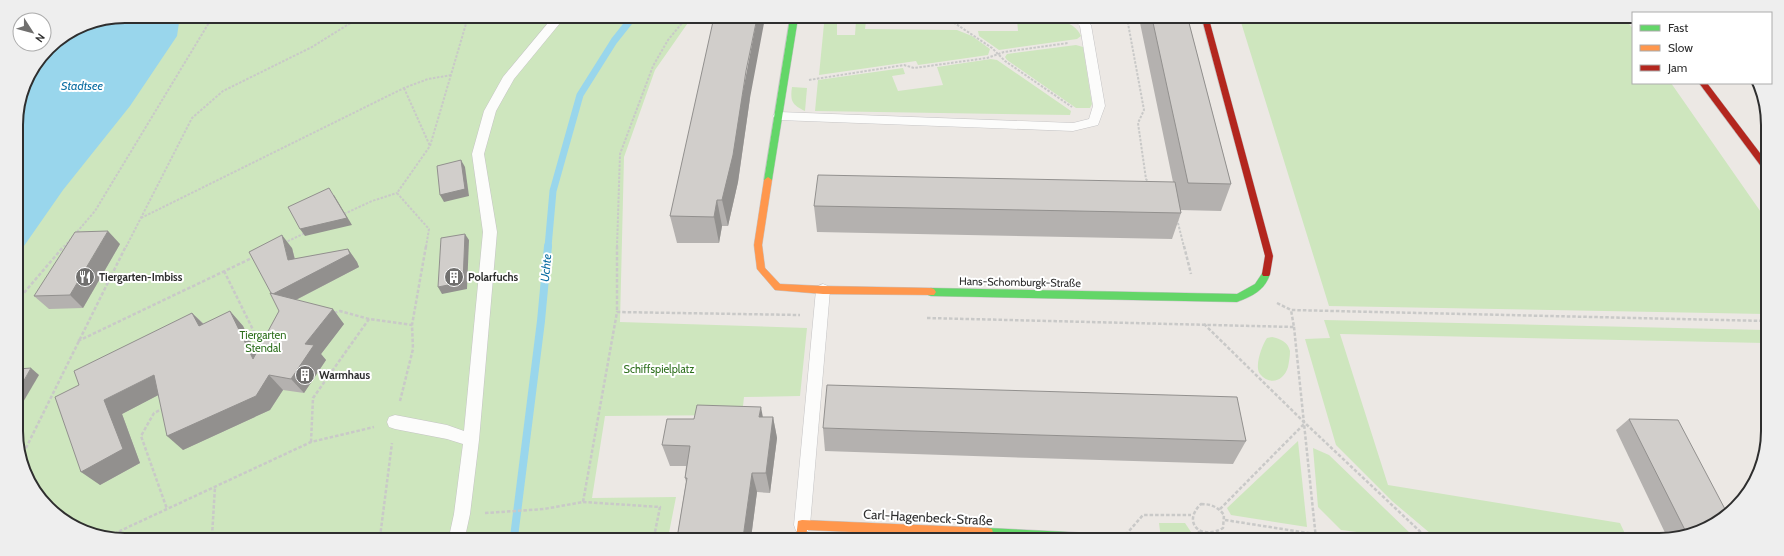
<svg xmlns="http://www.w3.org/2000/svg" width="1784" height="556" font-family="Cabin,sans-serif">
<rect width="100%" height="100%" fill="#ece8e4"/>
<g fill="#cee6be">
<path d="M125,16l567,1 -37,53 -31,87 -4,165 187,6 -7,68 -56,1 -2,18 -137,1 -13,82 84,-1 -8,41 -571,-2 -54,-33 -25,-51 -2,-334 8,-35 24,-35 35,-24z"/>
<path d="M1240,19l386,1 7,9v54h38l94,135v96l-436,-8z"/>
<path d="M1017,20c19,0 55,-6 64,16l-4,3 -78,11 -20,-14 -1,-5h40z"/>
<path d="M856,21h10l-1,8 92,1 15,6 18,13 -2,6 -70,10 -2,-4 -97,14 5,-51h13v11h18z"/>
<path d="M1076,45l7,2 9,57 -2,4h-14l-69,-48 -2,-3 2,-3z"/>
<path d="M991,59l6,1 74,51 -1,4 -255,-4 3,-31 85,-12 2,6 -13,2 6,15 45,-6 -6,-18z"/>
<path d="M792,87l15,1 -2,23c-13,-6 -15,-10 -13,-24z"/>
<path d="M1324,320l441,10v13l-425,-9 48,151 232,38 8,17 -191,-1 -45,-38 -56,-56 -31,-106 25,-1z"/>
<path d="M1272,337c9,2 16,5 18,14 0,5 -1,11 -2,16 -4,14 -18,19 -28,7 -6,-7 2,-29 7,-36z"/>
<path d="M1298,441l9,86 -76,-12 -4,-7z"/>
<path d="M1313,448l16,7 83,80v4l-71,-9 -23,-23z"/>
<path d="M1159,523h26l6,9 -3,7h-27z"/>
</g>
<path fill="#99d6ec" d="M125,16h55l-3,20 -47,70 -67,84 -46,66 -1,-138 8,-35 24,-35 36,-24z"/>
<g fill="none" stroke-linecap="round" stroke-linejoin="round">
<path stroke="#99d6ec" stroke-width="7" d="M548,247l5,-56 27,-96 34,-54 19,-24"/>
<path stroke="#99d6ec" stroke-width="8" d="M514,537l27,-216 7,-75"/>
<g stroke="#c5c4c5" stroke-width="1">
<g id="lane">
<path d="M553,17h12l-51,62 -18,32 -12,43 13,78 -18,208 -9,74 -5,23h-16l5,-23 9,-70 -16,-5 -52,-10 -6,-2 -2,-5 2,-5 6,-2 52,10 17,6 19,-199 -11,-78 12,-43 19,-34z"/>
<path d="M1071,18h13l7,7 14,81 -7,19 -25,6 -294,-11 -4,-1 -2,-3 2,-3 4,-1 294,11 16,-4 4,-13 -13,-80z"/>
<path d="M823,284l5,2 2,4 -20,235 -2,6 -6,2 -6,-2 -2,-6 22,-235 2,-4z"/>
</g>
</g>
<g stroke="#c5c4c5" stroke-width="1">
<g id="fast">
<path d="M790,18h8l-26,162 -4,3 -4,-3z"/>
<path d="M1266,270l3,2 1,2c-5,16 -17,22 -33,28l-306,-6 -3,-1 -2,-3 2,-3 3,-1 306,6 18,-10 8,-12z"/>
<path d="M988,528l101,5 4,1 1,4h-106l-4,-1 -1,-4 1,-4z"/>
</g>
</g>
<g stroke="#c5c4c5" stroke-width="1">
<g id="slow">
<path d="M768,177l4,3 -10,65 3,23 15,16 43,2 108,2 3,1 2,3 -2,3 -111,-1 -48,-4 -18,-21 -3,-24 10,-65z"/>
<path d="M802,520l186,8 4,1 1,4 -1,4 -4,1 -181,-8 -1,8h-10l2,-17z"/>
</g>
</g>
<g stroke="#c5c4c5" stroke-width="1">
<g id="jam">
<path d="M1202,19h7l64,237 -3,18 -1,2h-6l-1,-2 3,-18z"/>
<path d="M1699,83h8l59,78v9l-3,-1z"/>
</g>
</g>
<g stroke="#c9c9c8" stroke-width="2" stroke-dasharray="2.5 1.5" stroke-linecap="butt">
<path d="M947,18l45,30 13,13 67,46"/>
<path d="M1127,18l17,92 -6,13 8,56 4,5"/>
<path d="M809,80l95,-15 10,3 73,-10 17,-6 64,-9"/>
<path d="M404,88l26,58"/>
<path d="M344,214l28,-13 25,-8"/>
<path d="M141,218l263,-130 24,-9 24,-4"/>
<path d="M1177,219l7,28"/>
<path d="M284,243l21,-10"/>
<path d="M64,247l31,-36 118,-195"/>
<path d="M126,247l66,-129 31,-27 89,-44 48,-30"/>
<path d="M426,247l3,-18 -32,-36 33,-47 38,-129"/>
<path d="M617,247l3,-93 33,-88 15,-26 19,-23"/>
</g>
<g stroke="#c9c9c8" stroke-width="2.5" stroke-dasharray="3.5 2" stroke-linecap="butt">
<path d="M617,246v66"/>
<path d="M1184,246l7,28"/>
<path d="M224,271l38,77"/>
<path d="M17,301l47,-55"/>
<path d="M1277,303l14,7 474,11"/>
<path d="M334,313l6,-2 29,8"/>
<path d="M927,318l367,9 -3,-17"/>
<path d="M1204,324l101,99 123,116"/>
<path d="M1294,327l22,212"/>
<path d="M78,341l176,-84"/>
<path d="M400,401l13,-52 -1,-24 14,-79"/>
<path d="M164,408l-10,5 -13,23 26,73"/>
<path d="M311,442l2,-44 56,-79 43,6"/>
<path d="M21,458l105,-212"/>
<path d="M583,502l77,5 -6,30"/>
<path d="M1201,504c10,0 17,3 23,11l-1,13c-21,13 -42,-5 -22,-24z"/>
<path d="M1220,509l85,-86"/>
<path d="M485,513l59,-4 39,-7 34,-190 183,3"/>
<path d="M1225,520l121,19"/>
<path d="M109,536l202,-94 63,-15"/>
<path d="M212,536l3,-49"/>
<path d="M380,537l12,-94"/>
<path d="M1122,539l21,-24h48"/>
<path d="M1195,539l5,-9"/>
</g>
<use href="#lane" fill="#fcfcfb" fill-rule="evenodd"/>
<use href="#fast" fill="#63d668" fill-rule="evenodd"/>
<use href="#slow" fill="#ff974d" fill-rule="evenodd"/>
<use href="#jam" fill="#b3261e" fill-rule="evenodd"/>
</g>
<g fill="#b4b1af">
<path d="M1139,18l49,1 43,165 -10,27 -41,-1 1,3 -9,26 -355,-7 -3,-26 359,-24z"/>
<path d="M750,98l-12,84 -10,44h-6l-3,17h-42l-7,-27z"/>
<path d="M120,244l-37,64 -34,1 -15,-13z"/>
<path d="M292,248l3,11 53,-10 9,13 2,5 -63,33 48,24 -23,30 5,6 -22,33 -21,-3 -13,20 -87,40 -25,-55 -36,19 18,49 -40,22 -21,-100 113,-72 12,11 26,-13 13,15 13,27 23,-42z"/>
<path d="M763,417h10l4,21 -7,55 -13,-1 -6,46h-74l9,-56 -1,-4 1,-12h-16l-8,-21 32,-26z"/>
<path d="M1629,419l97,98 -58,22 -52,-109z"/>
<path d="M823,428l423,13 -13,23 -199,-6 -209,-7z"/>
</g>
<g fill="#92908e">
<path d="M757,18h8l-15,80 -12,84 -10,44 -6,-26z"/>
<path d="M461,160l4,7 4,29 -25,6 -4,-7z"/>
<path d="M334,195l18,30 -47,11 -5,-7z"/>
<path d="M717,200l5,26 -3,17 -5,-26z"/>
<path d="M108,231l12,13 -37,64 -13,-13z"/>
<path d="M465,234l4,6 -2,49 -25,5 -4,-7z"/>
<path d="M282,235l10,13 6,25 -10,-13z"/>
<path d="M348,249l9,13 2,5 -77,40 -11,-12z"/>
<path d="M333,309l11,15 -23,30 5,6 -22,33 -13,-14 14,-35z"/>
<path d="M230,311l13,15 23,47 -13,-14z"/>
<path d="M192,313l15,15 -8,-2z"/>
<path d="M31,368l8,7 -20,34 -1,-1v-17z"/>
<path d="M154,375l16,14 -48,25 18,49 -40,22 -19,-13 23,-72z"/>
<path d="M269,375l14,15 -13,20 -87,40 -16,-14z"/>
<path d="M761,407l4,21 -6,-11z"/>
<path d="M773,417l4,21 -7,55 -4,-20z"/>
<path d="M752,473l5,19 -6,46h-8z"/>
</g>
<g fill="#d1cecb" stroke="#92908e">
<path d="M714,17l43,1 -11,53 -13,84 -11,45h-5l-3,17 -44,-1z"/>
<path d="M1152,18l36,1 43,165 -43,-1z"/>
<path d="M461,160l4,29 -25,6 -3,-29z"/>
<path d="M818,175l357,7 6,31 -367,-7z"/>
<path d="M329,188l18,30 -47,11 -12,-22z"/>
<path d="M108,231l-38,64 -36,1 41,-64z"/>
<path d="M465,234l-2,48 -25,5 3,-49z"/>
<path d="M282,235l6,25 60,-11 2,5 -77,40 -2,-1 -22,-41z"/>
<path d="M270,293l63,16 -28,35 9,1 -23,34 -22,-4 -13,21 -89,40 -13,-61 -50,25 19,49 -42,23 -26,-75 24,-12 -5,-14 118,-58 7,13 31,-15 23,48 26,-48z"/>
<path d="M31,368l-13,23v-22z"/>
<path d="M827,385l410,12 9,44 -207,-6 -216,-7z"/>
<path d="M697,405l64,2 -2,10h14l-7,56h-14l-9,65h-66l10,-60h-2l5,-32 -28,-1 5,-26h27z"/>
<path d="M1629,419l49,1 48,91h6l-6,6 -40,15z"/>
</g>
<defs>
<g id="restaurant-disc" transform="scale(1)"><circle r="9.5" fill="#706f6e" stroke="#fff"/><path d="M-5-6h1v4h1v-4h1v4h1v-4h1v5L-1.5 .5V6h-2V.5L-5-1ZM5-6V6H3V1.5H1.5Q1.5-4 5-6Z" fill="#fff"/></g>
<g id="building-disc" transform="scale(1)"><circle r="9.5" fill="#706f6e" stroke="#fff"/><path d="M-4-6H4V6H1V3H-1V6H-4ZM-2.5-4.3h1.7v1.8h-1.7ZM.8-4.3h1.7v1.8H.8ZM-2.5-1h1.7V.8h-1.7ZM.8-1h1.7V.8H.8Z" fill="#fff"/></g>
</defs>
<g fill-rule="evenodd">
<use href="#restaurant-disc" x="85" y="277"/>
<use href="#building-disc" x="454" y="277"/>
<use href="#building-disc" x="305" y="375"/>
</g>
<g text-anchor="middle" stroke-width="4" stroke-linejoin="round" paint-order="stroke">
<g font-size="11" font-weight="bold" fill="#2e2e2e" stroke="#fff" text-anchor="start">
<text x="99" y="281">Tiergarten-Imbiss</text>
<text x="468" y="281">Polarfuchs</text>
<text x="319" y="379">Warmhaus</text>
</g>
<g font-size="11" fill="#2e2e2e" stroke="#fff">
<text transform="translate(1020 282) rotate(1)" y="4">Hans-Schomburgk-Straße</text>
</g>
<g font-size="11" fill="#2c6e1b" stroke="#fff">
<text x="263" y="339">Tiergarten<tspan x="263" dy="13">Stendal</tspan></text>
<text x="659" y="373">Schiffspielplatz</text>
</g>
<g font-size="12" font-style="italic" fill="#0d6fa3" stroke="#fff">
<text x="82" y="90">Stadtsee</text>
<text transform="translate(546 268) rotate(-85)" y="4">Uchte</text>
</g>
<g font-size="13" fill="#2e2e2e" stroke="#fff">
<text transform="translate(928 517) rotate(3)" y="5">Carl-Hagenbeck-Straße</text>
</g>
</g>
<path d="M0 0H1784V556H0ZM125 23H1659A102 102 0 0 1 1761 125V431A102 102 0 0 1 1659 533H125A102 102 0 0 1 23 431V125A102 102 0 0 1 125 23Z" fill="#eee" fill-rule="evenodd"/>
<path fill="none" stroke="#2e2e2e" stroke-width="2" d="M125 23H1659A102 102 0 0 1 1761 125V431A102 102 0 0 1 1659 533H125A102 102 0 0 1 23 431V125A102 102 0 0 1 125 23Z"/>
<rect x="1632" y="12" width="140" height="72" fill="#ffffff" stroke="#ababab"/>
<rect x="1640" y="25" width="20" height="6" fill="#63d668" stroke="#ababab"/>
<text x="1668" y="32" font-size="12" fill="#2e2e2e">Fast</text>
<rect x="1640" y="45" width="20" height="6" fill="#ff974d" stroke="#ababab"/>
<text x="1668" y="52" font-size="12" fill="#2e2e2e">Slow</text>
<rect x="1640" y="65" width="20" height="6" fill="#b3261e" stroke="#ababab"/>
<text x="1668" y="72" font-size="12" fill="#2e2e2e">Jam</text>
<g transform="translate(32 32) rotate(126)"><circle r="19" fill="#ffffff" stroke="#ababab"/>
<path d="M0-3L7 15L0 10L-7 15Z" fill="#706f6e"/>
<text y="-6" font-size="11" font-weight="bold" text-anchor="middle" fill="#2e2e2e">N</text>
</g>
</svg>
